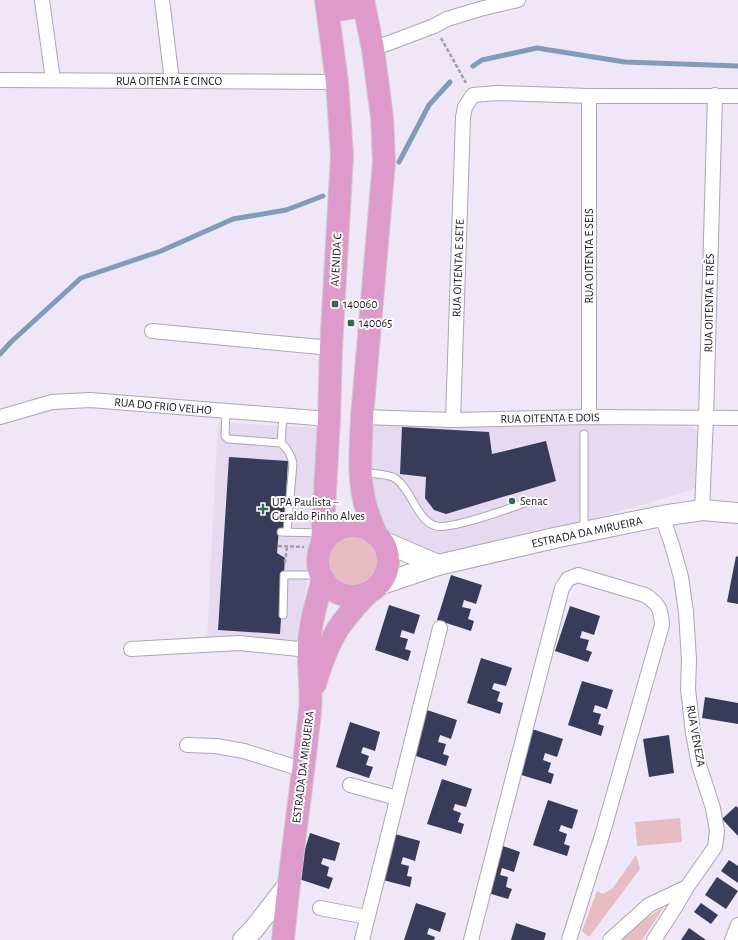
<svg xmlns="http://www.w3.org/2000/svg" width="738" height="940" font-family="'Alegreya Sans',sans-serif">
<rect width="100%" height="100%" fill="#efe7f7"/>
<g fill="#e6daf1">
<path d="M374,421l319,6 5,5 -3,57 -111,33 -133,35 -21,-3 -48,-22 -9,-18 -4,-90z"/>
<path d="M218,422l100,6 -11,152 -8,61 -92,-3z"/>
</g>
<g fill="#e7bcc3">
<circle cx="355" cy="559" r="27"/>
<path d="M680,818l2,24 -45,4 -2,-24z"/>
<path d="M636,855l4,14 -51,68 -7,-6 15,-40 6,3 10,-6z"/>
<path d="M664,907l-22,33h-20l12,-14z"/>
</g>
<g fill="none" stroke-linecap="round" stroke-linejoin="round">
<g stroke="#809cb9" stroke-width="5">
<path d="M473,66l9,-6 55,-12 88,14 113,4"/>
<path d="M399,162l30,-57 21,-23"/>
<path d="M0,354l11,-12 70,-64 80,-27 72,-32 53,-9 37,-14"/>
</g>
</g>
<g fill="#393b5a">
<path d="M402,427l87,5 3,22 54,-13 10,40 -110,33 -12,-4 -9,-12 1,-21 -26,-3z"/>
<path d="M229,457l59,4 -4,68 -5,-1 -2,25 8,5 -5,76 -62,-4z"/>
<path d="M736,556l2,1v47l-11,-2z"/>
<path d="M451,575l31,10 -6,19 -12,-4 -2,7 9,2 -3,10 6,2 -3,10 -34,-11z"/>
<path d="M389,605l31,10 -6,19 -12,-4 -2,7 8,2 -3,10 6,2 -3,10 -33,-11z"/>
<path d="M570,606l30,10 -6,19 -12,-4 -2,7 9,2 -3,10 6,2 -4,10 -33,-11z"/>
<path d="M481,658l31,10 -6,18 -12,-3 -2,6 8,3 -3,9 6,2 -3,11 -33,-11z"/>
<path d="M582,681l31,9 -6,19 -12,-4 -2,7 8,2 -3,10 6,2 -3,10 -33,-11z"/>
<path d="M705,697l33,6v21l-36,-6z"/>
<path d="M427,710l30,10 -6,19 -11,-4 -2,7 8,2 -3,10 6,2 -3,10 -33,-11z"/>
<path d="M350,722l30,10 -5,19 -12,-4 -2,6 8,3 -3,9 7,2 -4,11 -33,-11z"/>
<path d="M532,729l31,10 -6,18 -12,-4 -2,7 8,3 -3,9 6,2 -3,10 -33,-10z"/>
<path d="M669,735l5,38 -25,4 -6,-38z"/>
<path d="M442,779l30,10 -6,18 -11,-3 -2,6 8,3 -3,9 6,2 -3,10 -34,-10z"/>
<path d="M548,800l30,10 -6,19 -11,-4 -2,6 8,3 -3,10 6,2 -3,10 -34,-11z"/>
<path d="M736,806l2,2v28l-16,-17z"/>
<path d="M310,833l30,10 -5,18 -12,-3 -2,6 8,3 -2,9 6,2 -4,11 -33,-11z"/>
<path d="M395,834l25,7 -5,20 -12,-4 -2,7 8,2 -2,10 5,1 -2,10 -27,-7z"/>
<path d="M503,846l17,6 -6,20 -12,-4 -2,7 8,2 -2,10 6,2 -4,10 -20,-6z"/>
<path d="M729,860l9,6v17l-17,-12z"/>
<path d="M717,877l21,14 -12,18 -21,-14z"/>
<path d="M416,903l30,10 -6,19 -11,-4 -2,6 8,3 -1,3h-30z"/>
<path d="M701,903l17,12 -7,9 -17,-12z"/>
<path d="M516,923l30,10 -2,7h-33z"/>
<path d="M689,928l17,12h-25z"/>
</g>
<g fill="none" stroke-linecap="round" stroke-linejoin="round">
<g stroke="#aca5b3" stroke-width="9">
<g id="service">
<path d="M226,411l-1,25 3,3 53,4c7,6 9,11 12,20l-6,69"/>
<path d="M584,434v88"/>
<path d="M281,443l2,-28"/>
<path d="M367,473c9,1 20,1 28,5 17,12 22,43 41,48 15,4 74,-18 92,-24"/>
<path d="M281,532l39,1"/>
<path d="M283,615l1,-40h37"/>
</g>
</g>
<g stroke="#aca5b3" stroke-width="16">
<g id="minor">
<path d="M42,0l11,80"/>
<path d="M162,0l10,81"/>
<path d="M373,49l61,-23 13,-7 33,-10 38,-9"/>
<path d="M0,80l337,2"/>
<path d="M589,96v321"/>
<path d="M152,331l179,17"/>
<path d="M0,417l52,-15 38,-2 239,19"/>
<path d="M362,417l91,3 136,-3 149,1"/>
<path d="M453,420l10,-303 2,-10 8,-12 24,-2 92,3h149"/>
<path d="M702,510l4,-92 9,-323"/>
<path d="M131,649l108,-6 70,7"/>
<path d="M187,745l29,1 28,5 60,19"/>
<path d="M350,785l47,13"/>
<path d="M320,908l47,9"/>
<path d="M362,940l78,-312"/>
<path d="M471,940l91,-352 6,-9 10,-4 67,20c14,9 16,14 17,30l-59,207 -34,108"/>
<path d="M610,940l39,-35 38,-18"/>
<path d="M654,940l22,-34 11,-19 28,-40 2,-16 -4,-23 -14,-43 -6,-32 -5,-44 1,-29 -3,-48 -5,-35 -9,-32 -10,-29"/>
<path d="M732,940l6,-15"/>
</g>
</g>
<g stroke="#aca5b3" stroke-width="22">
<g id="secondary">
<path d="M382,541l56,24"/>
<path d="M379,585l59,-20 121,-28 103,-21 40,-6 36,3"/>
<path d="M243,940l11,-11 34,-44"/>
</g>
</g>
<g stroke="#cccccd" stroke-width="24">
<g id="primary">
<path d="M363,0l10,49 9,68 2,45 -22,255c-1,27 -4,56 2,82 2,12 8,24 12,36"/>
<path d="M328,11l36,-5"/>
<circle cx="353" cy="561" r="35"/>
<path d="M322,545l7,-126 2,-71 11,-192 -5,-74 -11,-82"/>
<path d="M315,684c6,-20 14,-44 27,-61 8,-11 17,-21 27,-31"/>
<path d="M283,940c7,-77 19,-152 27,-229 2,-22 -2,-44 -1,-67 1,-21 8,-44 14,-65"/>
</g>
</g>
<g stroke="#a49eab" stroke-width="2.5" stroke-dasharray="4 2" stroke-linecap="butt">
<path d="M441,38l25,45"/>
<path d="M278,546l26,1"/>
<path d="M285,563l2,-17"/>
</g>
<use href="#service" stroke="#fff" stroke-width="7"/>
<use href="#minor" stroke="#fff" stroke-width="14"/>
<use href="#secondary" stroke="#fff" stroke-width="20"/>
<use href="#primary" stroke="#dd9acb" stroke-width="22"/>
</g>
<g fill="#336950" stroke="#fff" stroke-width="1.5">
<rect x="331" y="300" width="8" height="8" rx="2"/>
<rect x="347" y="319" width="8" height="8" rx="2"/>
<circle cx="512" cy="501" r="4"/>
<path d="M261 503h4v4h4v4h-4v4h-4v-4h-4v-4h4z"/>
</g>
<g text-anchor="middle" stroke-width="4" stroke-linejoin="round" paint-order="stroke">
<g font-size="12" fill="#19161c" stroke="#fff">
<text x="169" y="85">RUA OITENTA E CINCO</text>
<text transform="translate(589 256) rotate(-90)" y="4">RUA OITENTA E SEIS</text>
<text transform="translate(336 260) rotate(-87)" y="4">AVENIDA C</text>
<text transform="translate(458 268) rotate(-88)" y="4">RUA OITENTA E SETE</text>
<text transform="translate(709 303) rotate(-89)" y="4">RUA OITENTA E TRÊS</text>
<text transform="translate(163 406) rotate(5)" y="4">RUA DO FRIO VELHO</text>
<text transform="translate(550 418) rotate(-1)" y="4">RUA OITENTA E DOIS</text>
<text transform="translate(587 532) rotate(-12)" y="4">ESTRADA DA MIRUEIRA</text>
<text transform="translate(696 736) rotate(80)" y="4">RUA VENEZA</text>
<text transform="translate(303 767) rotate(-83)" y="4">ESTRADA DA MIRUEIRA</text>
</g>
<g font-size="12" fill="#19161c" stroke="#fff" text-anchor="start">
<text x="343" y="308">140060</text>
<text x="359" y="327">140065</text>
<text x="520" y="505">Senac</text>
<text x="272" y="506">UPA Paulista –<tspan x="272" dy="14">Geraldo Pinho Alves</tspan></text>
</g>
</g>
</svg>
